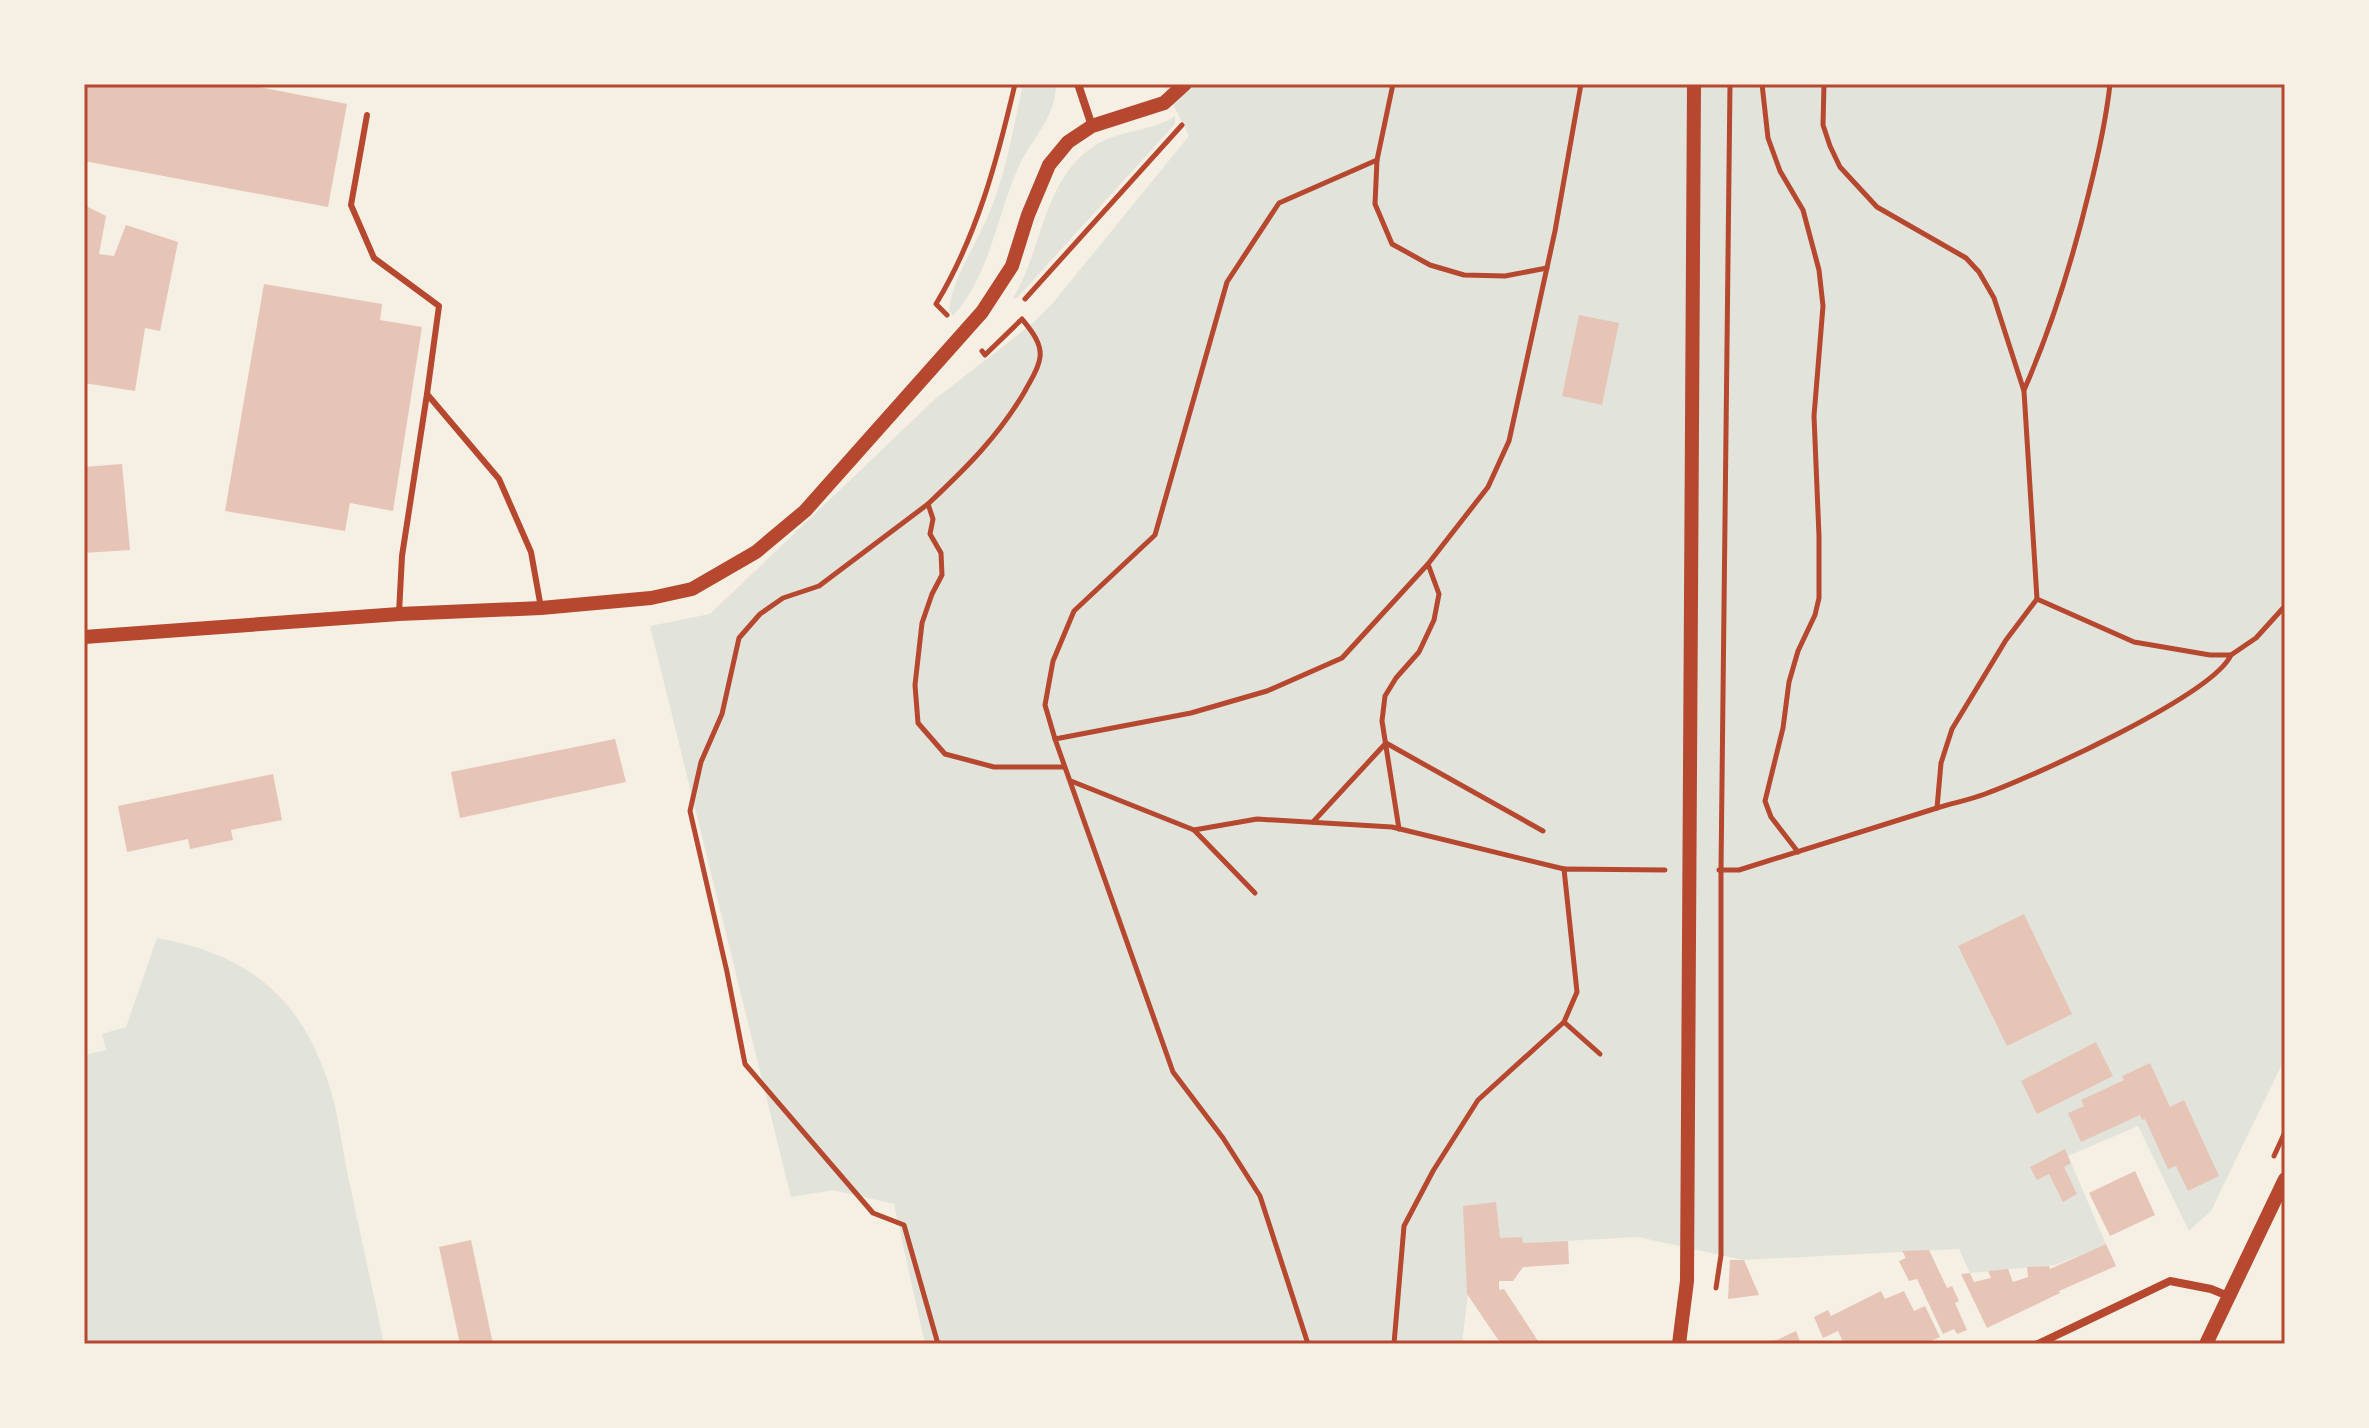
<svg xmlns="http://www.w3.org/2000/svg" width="2369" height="1428" font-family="'Titillium Web',sans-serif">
<rect width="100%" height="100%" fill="#f6efe4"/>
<g fill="#e2e4dc">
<path d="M1023,84h33c0,34 -25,55 -38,84 -22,50 -28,107 -65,148l-4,-6c5,-38 30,-68 43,-104 15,-38 22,-82 31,-122z"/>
<path d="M1163,84h1122v974l-74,153 -22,20 -51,-105 -70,30 38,88 -50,21 -86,8 -11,-24 -216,11 -105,-23 -164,9 -12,98h-537l-31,-140 -61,-14 -42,7 -141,-571 60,-12 225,-215 98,-76 19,-19 137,-168z"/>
<path d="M1175,116v8l-158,174h-4c31,-51 30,-123 86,-155 23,-13 54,-12 76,-27z"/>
<path d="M157,938c85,15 140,54 169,138 11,29 15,64 21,95 12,58 25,115 37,173h-300v-289l22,-5 -4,-16 24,-7z"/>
</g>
<g fill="#e6c5b7">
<path d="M84,84h159l104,20 -19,103 -244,-46z"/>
<path d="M84,205l22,11 -7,38 15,2 12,-31 52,17 -18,89 -15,-3 -10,63 -51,-8z"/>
<path d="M264,284l118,20 -2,16 42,7 -29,184 -43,-8 -5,28 -120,-20z"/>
<path d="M1579,315l40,8 -17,82 -40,-9z"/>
<path d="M122,464l8,86 -46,3v-86z"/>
<path d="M615,739l11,43 -166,36 -9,-46z"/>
<path d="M273,774l9,46 -51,10 2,10 -43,9 -2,-10 -61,13 -9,-46z"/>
<path d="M2024,914l48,100 -65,32 -49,-100z"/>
<path d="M2096,1042l17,34 -76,38 -16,-33z"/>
<path d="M2150,1063l20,44 14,-7 35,76 -31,15 -12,-25 -8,3 -23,-50 -3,1 -2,-5 -59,27 -13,-29 16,-7 -3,-6 43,-20 -2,-4z"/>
<path d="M2065,1149l6,14 -7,4 13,27 -14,8 -14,-28 -12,6 -7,-13z"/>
<path d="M2135,1171l20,44 -45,21 -21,-43z"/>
<path d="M1496,1202l4,36 22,-1 1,6 45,-2 1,23 -46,3 -10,14h-14v9l5,-1 36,55h-39l-34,-50 -4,-88z"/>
<path d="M471,1240l22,104h-33l-21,-97z"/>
<path d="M2106,1244l10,22 -57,25 1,2 -73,35 -26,-54 9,-1 4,9 17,-4 -3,-7 20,-2 5,13 15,-5 -1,-10 22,-1 1,3z"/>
<path d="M1929,1250l18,38 5,-2 7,15 -4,2 12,27 -10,4 -3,-5 -11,5 -26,-55 -8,2 -10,-20 7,-3 -4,-7z"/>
<path d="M1730,1260h14l15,35 -31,4z"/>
<path d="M1881,1291l4,8 19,-8 10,20 11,-5 15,31 -16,7h-18l-1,-3 -5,3h-56l-6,-13 -15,7 -9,-21 14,-7 3,6z"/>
<path d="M1796,1331l5,13h-37l15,-5z"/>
</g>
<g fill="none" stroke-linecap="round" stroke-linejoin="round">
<g stroke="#b5482f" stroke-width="5">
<path d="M1762,84l6,54 12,33 23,39 16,60 4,36 -9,110 5,120v62l-4,17 -17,36 -9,31 -6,46 -18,73 6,16 27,35"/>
<path d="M1824,84l-1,41 7,21 10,21 37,40 89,51 13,14 15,26 30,93 13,208 97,43 76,13h21l25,-17 29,-32"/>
<path d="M1377,160l-2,44 17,40 38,21 34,10 41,1 42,-8"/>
<path d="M1025,299l157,-174"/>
<path d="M947,315l-11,-11c41,-68 61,-143 79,-220"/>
<path d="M982,351l3,4 37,-36c8,10 20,24 18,38 -1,12 -10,24 -15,34 -26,45 -60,78 -97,113l5,15 -3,15 11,19 1,22 -10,19 -10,29 -7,62 3,38 27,31 49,13h70"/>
<path d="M2024,390c29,-66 48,-128 65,-198 9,-36 17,-71 21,-108"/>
<path d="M928,504l-109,82 -36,12 -23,16 -21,24 -17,76 -21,48 -11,49 37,161 18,92 128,149 31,12 34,119"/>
<path d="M1055,739l-10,-34 8,-44 21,-50 81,-76 72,-253 52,-79 98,-43 16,-76"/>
<path d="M1071,781l123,49 61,63"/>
<path d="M1937,808c16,-5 32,-8 48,-14 47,-17 227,-98 246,-139"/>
<path d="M1313,822l73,-79 157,88"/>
<path d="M1399,829l-17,-108 3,-25 11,-18 23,-26 15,-32 5,-26 -11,-30"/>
<path d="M1194,830l63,-11 135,8 172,42"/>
<path d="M1719,870h20l198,-62 4,-45 11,-34 54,-89 31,-41"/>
<path d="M1564,1022l36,32"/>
<path d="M2274,1156l11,-24"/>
<path d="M1716,1288l5,-33v-385l9,-786"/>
<path d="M1308,1344l-48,-148 -37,-58 -50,-66 -118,-333 136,-26 76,-22 75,-33 86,-94 60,-77 21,-46 46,-210 26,-147"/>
<path d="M1394,1344l10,-118 29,-55 45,-71 86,-78 13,-30 -13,-123 101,1"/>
</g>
<g stroke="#b5482f" stroke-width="6">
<path d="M367,115l-16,90 23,53 65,48 -12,88"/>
<path d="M399,613l3,-57 25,-162 72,85 32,73 10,56"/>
</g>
<g stroke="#b5482f" stroke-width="8">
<path d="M1078,84l14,42"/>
<path d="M2038,1344l132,-63 41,8 17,7"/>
</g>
<g stroke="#b5482f" stroke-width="14">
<path d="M84,637l315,-23 142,-6 110,-10 41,-9 64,-37 49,-41 177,-199 30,-46 16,-51 21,-50 19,-23 24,-16 72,-23 21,-19"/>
<path d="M1679,1344l8,-63 7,-1197"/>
<path d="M2206,1344l79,-165"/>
</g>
</g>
<rect width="2369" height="1428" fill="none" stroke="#f6efe4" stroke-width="172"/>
<rect x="86" y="86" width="2197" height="1256" fill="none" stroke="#b5482f" stroke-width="3"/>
</svg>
